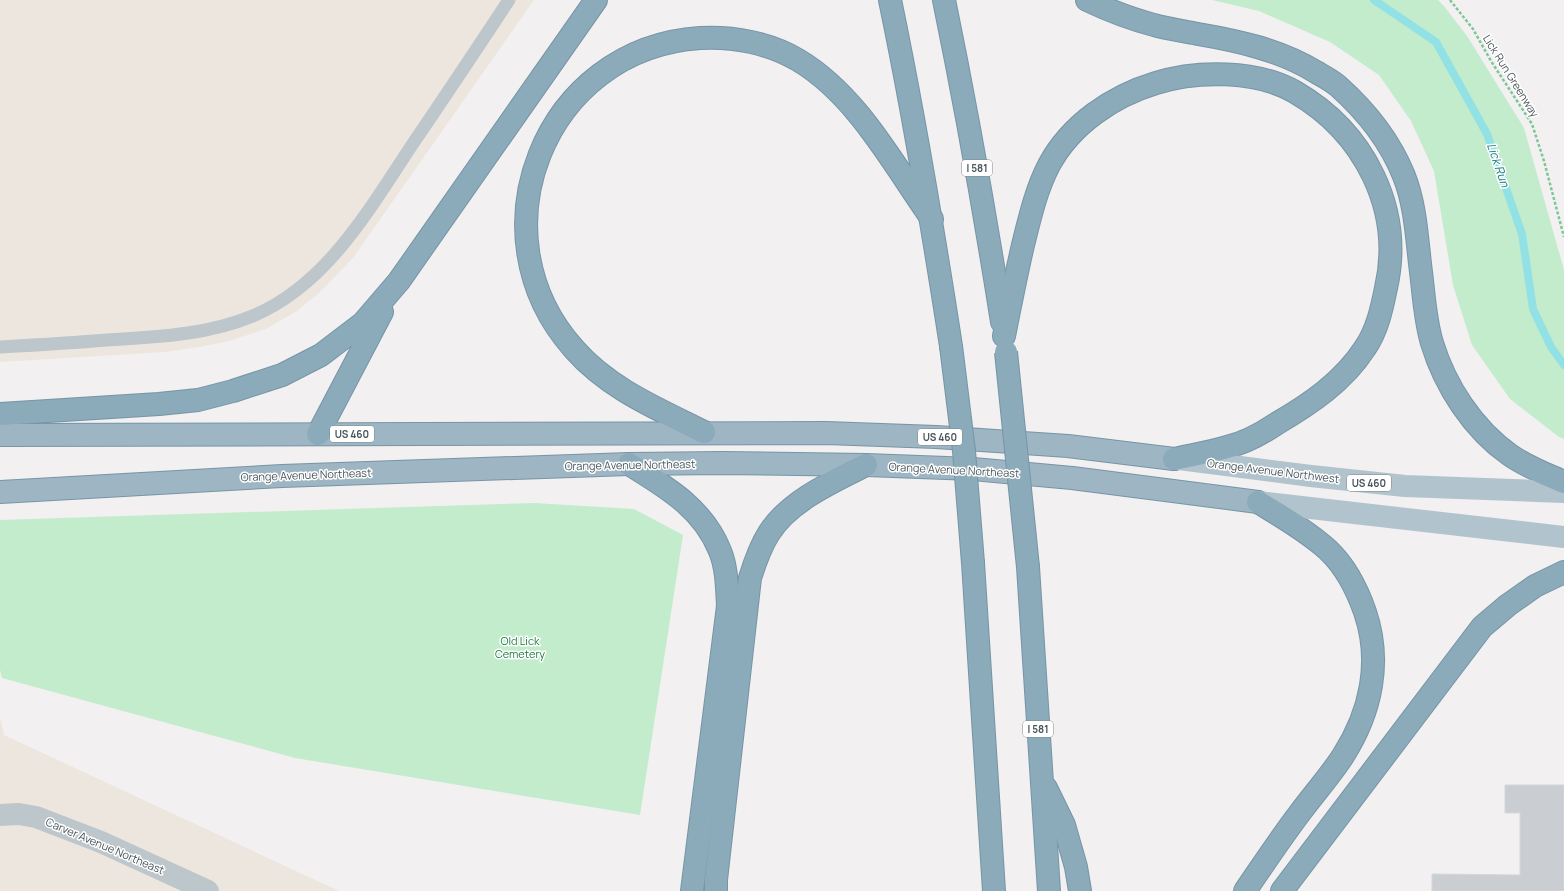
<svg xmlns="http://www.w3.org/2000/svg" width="1564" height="891" font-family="Manrope,sans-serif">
<rect width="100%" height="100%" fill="#f2f0f0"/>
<g fill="#ede6df">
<path d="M0,0h534l-181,258 -33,34 -23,19 -31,18 -37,12 -30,6 -35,5 -164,10z"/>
<path d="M0,718l4,17 335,156h-339z"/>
</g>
<g fill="#c2eccb">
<path d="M1212,0h226l6,6 23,30 57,92 40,142v169l-5,-2 -49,-38 -38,-54 -19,-60 -19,-114 -23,-50 -32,-46 -49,-33 -71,-31z"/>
<path d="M534,503l100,6 49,26 -43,280 -345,-57 -293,-80 -2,-8v-150z"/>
</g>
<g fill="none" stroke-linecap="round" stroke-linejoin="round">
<path stroke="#92e2e5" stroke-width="8" d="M1374,0l62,42 51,92 35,100 11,75 18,38 13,18"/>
</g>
<path fill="#caced2" stroke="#d4d7da" d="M1505,785h59v106h-132v-17l88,1v-62h-15z"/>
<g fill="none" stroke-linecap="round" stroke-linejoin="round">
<g stroke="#7695a6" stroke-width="24">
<g id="trunk">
<path d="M0,435l826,-2 110,4 132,9 106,13"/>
<path d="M0,492l282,-16 347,-12 93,-1 144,2 107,4 99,9 186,24"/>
</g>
</g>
<g stroke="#7695a6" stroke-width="24">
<g id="motorway">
<path d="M890,0c24,115 43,230 61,346"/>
<path d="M944,0c22,107 41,214 58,322"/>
<path d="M1087,0c21,10 44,19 67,25 14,4 30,6 44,9 41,7 82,16 118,38 7,4 15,8 22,14 28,25 52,55 66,90 12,30 13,65 17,96 3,24 4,48 11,71 13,43 41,86 78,112 17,12 36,19 54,27"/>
<path d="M1004,336c6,-30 12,-61 19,-91 7,-28 13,-55 26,-80 22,-41 64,-69 107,-82 41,-13 101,-13 139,9 69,40 109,117 91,196 -4,20 -9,43 -21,60 -22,34 -55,56 -89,76 -15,10 -31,19 -49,23 -17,5 -35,8 -53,12"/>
<path d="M0,414l159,-10 39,-4 35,-9 49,-16 39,-20 42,-32 36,-42 197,-281"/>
<path d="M704,432c-46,-23 -95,-43 -130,-83 -103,-115 -30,-301 126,-311 33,-2 69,5 98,22 59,35 95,104 134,159"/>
<path d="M318,434l64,-122"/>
<path d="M629,464c37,23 74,44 91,87 7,17 7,37 8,55l-36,285"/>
<path d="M973,563l21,328"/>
<path d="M1028,567l21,324"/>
<path d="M1046,788l18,37 12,42 4,24"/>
<path d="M716,891v-11l34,-302c5,-16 10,-31 19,-45 20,-32 65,-52 97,-68"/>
<path d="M1245,891c18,-26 35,-52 54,-77 14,-19 31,-38 44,-58 28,-44 39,-94 22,-144 -8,-23 -19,-45 -37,-62 -21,-19 -46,-33 -70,-48"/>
<path d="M1282,891l200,-264 26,-22 27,-19 29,-14"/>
</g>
</g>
<path stroke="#7cc796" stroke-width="2.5" stroke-dasharray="3 2" stroke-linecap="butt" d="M1450,0l23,29 18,32 41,63 12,37 20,76"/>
<path stroke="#bcc6cb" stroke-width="13" d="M0,347c36,-2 71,-4 107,-7 50,-3 101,-5 148,-25 74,-32 116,-109 159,-173 32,-47 64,-95 95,-142"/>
<path stroke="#bcc6cb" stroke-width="22" d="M0,815l19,-1 17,3 65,25 107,49"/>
<g stroke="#b1c3cc" stroke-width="22">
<path d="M1179,459l132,17 94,10 159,6"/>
<path d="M1258,502l306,35"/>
</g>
<use href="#trunk" stroke="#9eb6c3" stroke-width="22"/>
<use href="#motorway" stroke="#8baaba" stroke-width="22"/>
<g stroke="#7695a6" stroke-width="24" stroke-linecap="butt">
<g id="motorway-bridge">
<path d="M951,346l13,105 9,112"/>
<path d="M1006,352l22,215"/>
</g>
</g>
<use href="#motorway-bridge" stroke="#8baaba" stroke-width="22"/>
</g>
<g text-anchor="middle" stroke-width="3" stroke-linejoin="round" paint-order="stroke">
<g fill="#fff" stroke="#80898c" stroke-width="1">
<rect x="962" y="160" width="30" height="16" rx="3"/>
<rect x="330" y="426" width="44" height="16" rx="3"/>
<rect x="918" y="429" width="44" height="16" rx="3"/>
<rect x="1347" y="475" width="44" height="16" rx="3"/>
<rect x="1023" y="721" width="30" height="16" rx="3"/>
</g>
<g font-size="10" font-weight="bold" fill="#49565b">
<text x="977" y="172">I 581</text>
<text x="352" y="438">US 460</text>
<text x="940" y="441">US 460</text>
<text x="1369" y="487">US 460</text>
<text x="1038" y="733">I 581</text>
</g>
<g font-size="11" fill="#49565b" stroke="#fff">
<text transform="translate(1511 76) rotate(58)" y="4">Lick Run Greenway</text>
<text transform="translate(630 465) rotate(-1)" y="4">Orange Avenue Northeast</text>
<text transform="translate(954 470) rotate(3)" y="4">Orange Avenue Northeast</text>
<text transform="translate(1273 471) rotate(7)" y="4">Orange Avenue Northwest</text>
<text transform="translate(306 475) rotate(-2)" y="4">Orange Avenue Northeast</text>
<text transform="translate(105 846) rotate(23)" y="4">Carver Avenue Northeast</text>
</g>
<g font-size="11" fill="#1e783d" stroke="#fff">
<text x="520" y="645">Old Lick<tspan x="520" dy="13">Cemetery</tspan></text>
</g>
<g font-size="12" font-style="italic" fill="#167f83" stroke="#fff">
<text transform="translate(1498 165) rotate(71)" y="4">Lick Run</text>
</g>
</g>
</svg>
